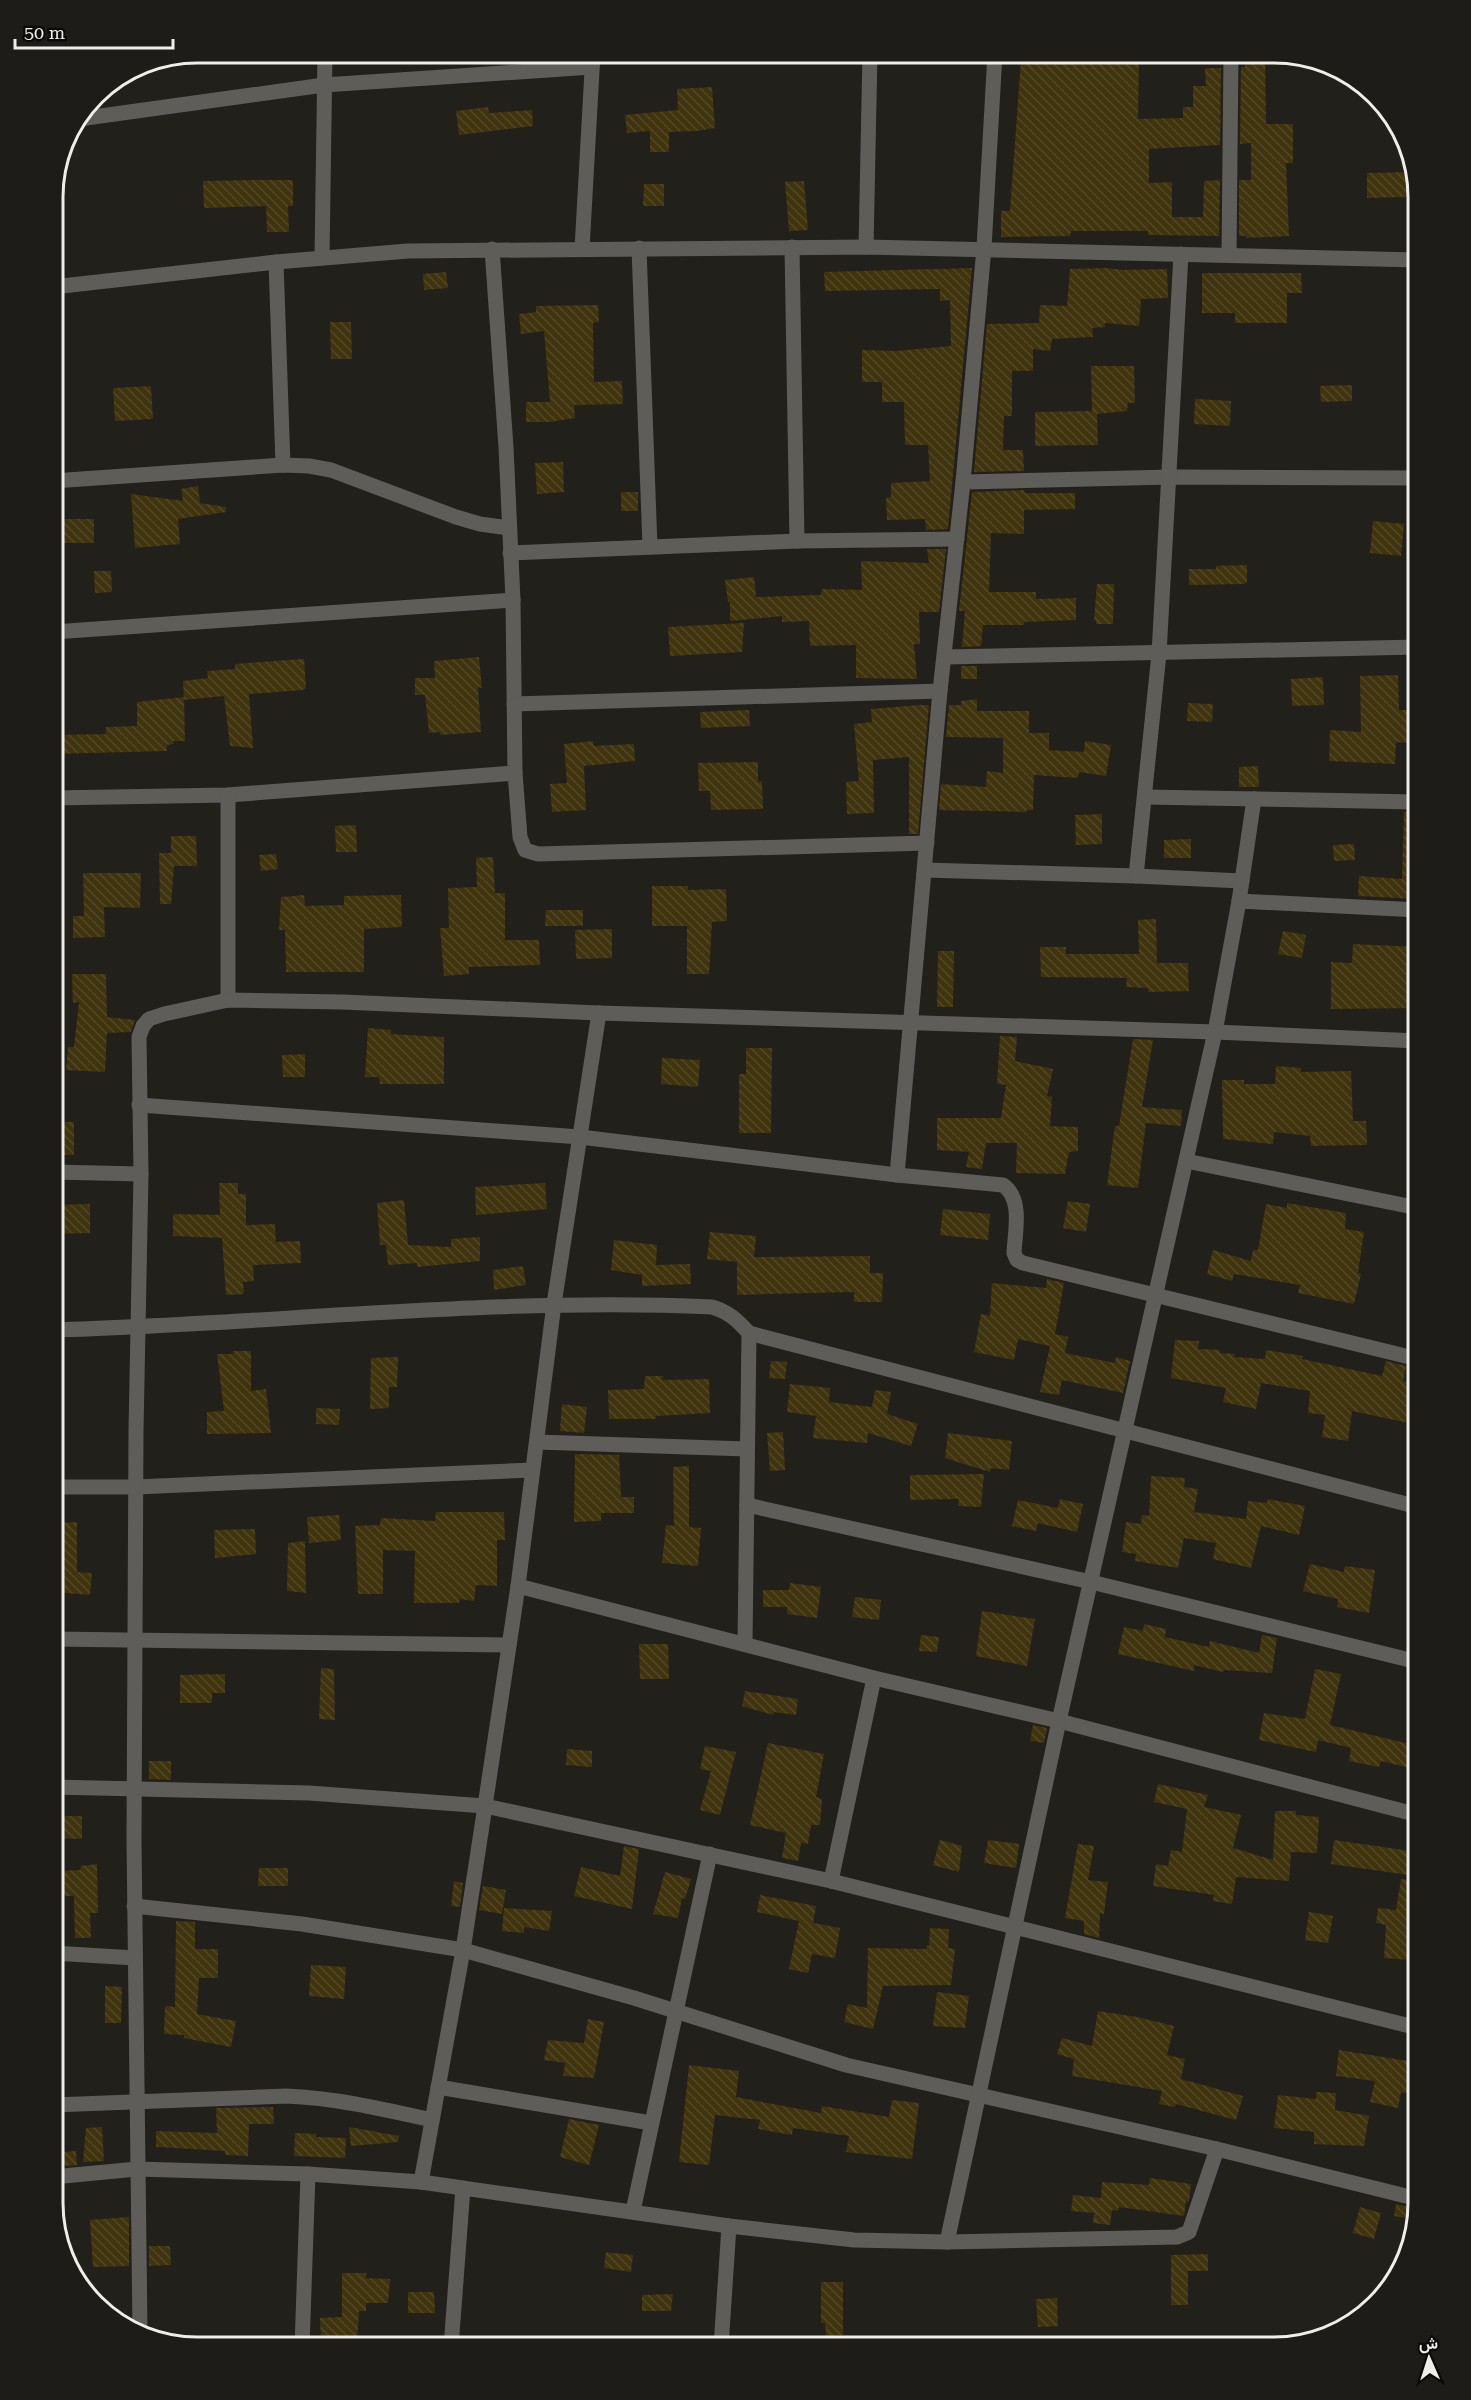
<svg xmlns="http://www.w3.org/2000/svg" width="1471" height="2400" font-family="'Roboto Serif',Vazirmatn,serif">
<defs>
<pattern id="building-back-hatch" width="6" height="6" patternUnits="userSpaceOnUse" patternTransform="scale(1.5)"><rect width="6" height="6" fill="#3f340d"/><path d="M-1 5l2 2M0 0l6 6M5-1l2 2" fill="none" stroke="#524824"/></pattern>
</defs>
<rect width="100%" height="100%" fill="#22201a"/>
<g fill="url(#building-back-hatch)">
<path d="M1245,53h20l1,71h27v39h-7l3,73 -43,2v-2h-7v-56h12v-37l-11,1 1,-77h4z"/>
<path d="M1139,57l-1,62 45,-1v-11h10v-21h13l-1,-18h16l-1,77 -71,4v34l23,-1v35h31l1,-36 16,-1 -1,56 -71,-1v-4h-77l-1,5 -69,1v-26h9l11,-151z"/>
<path d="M712,87l3,41 -19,3 -27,1v20h-19v-21l-23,2 -2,-18 53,-5 -1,-21z"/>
<path d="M488,107l1,6 43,-3 1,16 -74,9 -3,-24z"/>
<path d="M1406,172l1,25 -40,1v-25z"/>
<path d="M254,180h39v26h-5l1,26h-22l-1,-26 -62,2 -1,-27z"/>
<path d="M804,181l4,49 -19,1 -4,-49z"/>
<path d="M644,184h20v22h-21z"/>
<path d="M972,268l-24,261 -22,1 -1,-11 -38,1 -1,-22 5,-1v-14l39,-2 -2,-36h-23l-1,-43h-22v-20h-20v-32l34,1 55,-5 -1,-46 -10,1v-12l-115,2 -1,-19z"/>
<path d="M1106,268l17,2 44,-1 1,29 -27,1 -2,27 -34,-3v4l-13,1 1,9 -41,2 -2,12 -17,-2v22h-21v45h-8l-1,34h20l1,21 -50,1 13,-148 52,-1 1,-18 27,1 3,-37z"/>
<path d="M446,272l2,16 -24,2 -1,-16z"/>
<path d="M1202,273h99l1,20h-15v30h-52v-10h-33z"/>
<path d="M598,305l1,17 -6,1 1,59 28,-1 1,23 -49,1 1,13 -25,4h-24v-20h24l-6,-71 -23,3 -2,-20 17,-2v-6z"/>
<path d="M330,322h21l1,37h-21z"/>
<path d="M1091,366h43l1,37h-7l-1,8 -30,3 1,31 -63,1v-34l57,-1z"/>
<path d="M1352,385v16l-31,1 -1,-16z"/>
<path d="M151,386l2,33 -38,2 -2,-33z"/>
<path d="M1195,399l36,2 -1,25 -36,-2z"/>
<path d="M563,462l1,30 -27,2 -2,-31z"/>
<path d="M198,486l2,17 26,4v5l-48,7 2,25 -45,4 -4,-54 52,7 -2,-12z"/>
<path d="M1024,490l1,3h50v16l-51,1v24l-33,-1 -2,59h47v7l40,-1v22l-52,2v3h-41l-2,21 -19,1 3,-36h-6l13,-119z"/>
<rect x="621" y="492" width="17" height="19"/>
<rect x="63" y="519" width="31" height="24"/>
<path d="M1373,521l31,3 -3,32 -31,-3z"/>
<path d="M927,549h19l-7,63h-20l1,32h-6l3,35 -61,-1v-33l-46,1 -1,-25 -27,1v-6l-52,5v-19h-2l-3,-22 29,-3 2,20 65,-2 1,-6 40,1 -1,-29 68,2z"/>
<path d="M1247,565v17l-3,2 -55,1v-16h27v-3z"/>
<path d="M94,571h17l1,21 -17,1z"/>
<path d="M1097,584h17l-1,40h-17v-4h-2z"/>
<path d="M744,623l-2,29 -72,4 -2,-29z"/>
<path d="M479,657l3,31 -4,-1 3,45 -40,3 -1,-3 -11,1 -4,-38h-10v-17h20l-1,-17z"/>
<path d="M304,659l2,29 -3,2 -54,4 4,54 -23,-2 -6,-50 -40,4 -1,-19 25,-3 -1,-7 28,-2v-5z"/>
<rect x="961" y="666" width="16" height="13"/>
<path d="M1398,675l1,35h8v13l12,1 -3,20 -20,-2 -1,22 -66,-3 1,-31 31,2 -1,-56z"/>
<path d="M1323,677l1,28 -32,1 -1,-27z"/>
<path d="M184,697l1,44h-12l1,3 -7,1v6l-114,3v-19l53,-1v-7l31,-1v-24z"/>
<path d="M977,699v12h52v22h20v17l35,2 1,-11 26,4 -5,31 -27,-4 -1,6 -44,-3 -1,35h-6l-1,2 -87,-2 2,-26 45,3 1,-16 16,2v-35l-57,-1 3,-32h12v-4z"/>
<path d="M1188,703l25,1 -1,18 -25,-1z"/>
<path d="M920,705h9l-11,129h-9v-77l-36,3 1,53 -27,1 -1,-32 13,-1 -5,-57 18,-2 -1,-13z"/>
<path d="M749,710l1,16 -49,2 -1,-16z"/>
<path d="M593,741l1,5 40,-2 1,17 -51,5 2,44 -34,2 -2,-28 17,-1 -3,-39z"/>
<path d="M758,762v20l4,-1 1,28 -52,1 -1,-19h-11l-1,-28z"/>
<path d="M1258,766l1,21h-20v-20z"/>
<path d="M1404,812l15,1v86l-61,-3 1,-20 43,3z"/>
<path d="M1102,814v30l-26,1 -1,-30z"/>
<path d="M356,825l1,27h-21l-1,-26z"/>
<path d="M171,836h25l1,30h-23l-3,38h-11l-1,-51h12z"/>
<path d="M1191,839v19h-27v-18z"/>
<path d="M1354,844l1,16 -21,1 -1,-16z"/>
<path d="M276,854l2,15 -17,2 -2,-16z"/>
<path d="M493,857l2,36h10v47h34l1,25 -71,2v7l-25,2 -4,-48h9l-1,-40 29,-1 -1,-29z"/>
<path d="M83,873h58l-1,35 -36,-1 1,30 -32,1v-22h11z"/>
<path d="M652,886h36v4l38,-1 1,32 -15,1 -3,52h-22v-48h-35z"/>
<path d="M304,895l1,11 39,-1v-9l57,-1 1,32 -38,2v43h-78l-1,-42h-6l2,-33z"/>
<path d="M546,910h37v16h-38z"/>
<path d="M1156,919l1,44h31l1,28 -41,1v-4l-22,-1 1,-9 -86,-1 -1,-30h26v7h73l-1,-34z"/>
<path d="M612,929v29l-36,1 -1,-29z"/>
<path d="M1283,931l23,4 -4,23 -24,-4z"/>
<path d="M1353,944l66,3v61l-88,1v-47l21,1z"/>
<path d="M938,951h16l-1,56h-16z"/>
<path d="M72,974h34l1,43 28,3 -4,12 -24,1 -2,39 -39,-2 2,-23h6l5,-45 -6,1z"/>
<path d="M368,1028l23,2v4l53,3v47h-64l-1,-7h-14z"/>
<path d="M1000,1036l17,1 -2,24 38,8 -6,27 5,1 -2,29 28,1v24l-9,1 -4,22 -49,-1 1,-30h-31l-4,26 -16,-2 3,-15 -32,-2v-32h64l5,-33 -9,-1z"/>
<path d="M1133,1039l20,1 -11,67 40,3 -1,16 -35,-3 -8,65 -31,-3 8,-59h4z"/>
<path d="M746,1048h26l-1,85h-32v-59h7z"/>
<path d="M305,1054v23h-22l-1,-22z"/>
<path d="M662,1058l38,2 -2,27 -37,-3z"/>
<path d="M1276,1066l25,2v4l50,-1 2,50h13l1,24 -56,1 -1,-10 -36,-4 -1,12 -50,-5 -1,-59h22v4h31z"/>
<rect x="54" y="1122" width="20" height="33"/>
<path d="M219,1183h19v11h8v31l29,-1 1,18 24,-1 1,22 -48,2 1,16 -11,1 1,12 -18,1 -4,-57 -49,-2v-22l47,1z"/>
<path d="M545,1183l2,26 -71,6 -1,-28z"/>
<path d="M404,1200l4,45 43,2v-8l29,-2v24l-63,6v-4l-29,2 -2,-20h-6l-3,-42z"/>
<path d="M1068,1201l22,3 -4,28 -23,-4z"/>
<path d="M1287,1203l59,10 -1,16 19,3 -6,41 3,1 -7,30 -56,-11 2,-8 -66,-11 -2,7 -25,-7 6,-24 38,11 2,-11h5l8,-46 21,4z"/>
<path d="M90,1204v29l-33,1v-29z"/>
<path d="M943,1209l47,5 -2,26 -48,-5z"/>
<path d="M710,1232l46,4 -2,21 116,-1v17h13l-1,29h-28v-10l-117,3v-33l-30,-3z"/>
<path d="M614,1240l43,5 -1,20 34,-1 1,20 -49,2v-11l-31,-5z"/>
<path d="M523,1266l3,19 -32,5 -1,-20z"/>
<path d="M1047,1279l17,4 -9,51 13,3 -3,16 50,10 1,-6 14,4 -7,32 -61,-13 -3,15 -19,-3 10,-46 -32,-7 -4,21 -40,-8 7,-38 9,2 2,-33 54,5z"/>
<path d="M1175,1340l24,1 -1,8 22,1v3l15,1 -1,3 31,2 1,-9 37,6 -1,3 80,17 4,-15 20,5 -3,15 15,4v40l-66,-14 -4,30 -26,-4 3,-22 -17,-2 2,-22 -49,-8 -5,26 -33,-7 3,-14 -55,-10z"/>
<path d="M233,1351h18v40l15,-2 5,44 -64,1v-22l17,-1 -7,-57h16z"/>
<path d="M398,1357l-1,30h-8v21l-19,1 1,-51z"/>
<path d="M771,1361l16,1 -2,17 -16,-1z"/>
<path d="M645,1376h18l-1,4 47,-1 1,34 -54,3v3h-47l-1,-29 36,-1z"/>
<path d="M790,1384l40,4 -1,14 43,5 3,-17 16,2 -4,22 31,10 -7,22 -43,-13 -1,10 -54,-5 3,-22 -29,-4z"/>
<path d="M562,1404l25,3 -3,26 -24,-2z"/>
<path d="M316,1408l24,1 -1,16 -23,-1z"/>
<path d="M783,1432l2,38 -15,1 -3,-38z"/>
<path d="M948,1433l64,8 -3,29 -18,-2 -1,4 -45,-14z"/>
<path d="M575,1454l44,1 2,42h13v16h-33v8l-27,1z"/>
<path d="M689,1466v61l12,1 -3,38 -36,-3 4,-38 8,1 -1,-59z"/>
<path d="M984,1474l-3,33 -23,-1 1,-7 -49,1v-25z"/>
<path d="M1151,1476l34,2 -1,9 14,2 -4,23 52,7 2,-18 19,2 1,-4 37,7 -6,29 -38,-9 -10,42 -38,-9 3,-16 -32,-5 -6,30 -43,-7 1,-7 -14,-2 4,-30 15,2 1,-9 7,1z"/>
<path d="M1060,1499l23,5 -6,28 -39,-9 -2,8 -24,-5 6,-26 40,8z"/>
<path d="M436,1512h68l1,28h-8v46l-21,-1 -2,16 -14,-2 -1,4h-45l1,-52 -32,-1v44h-25l-3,-68 25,-1 1,-7 54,3z"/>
<path d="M339,1515l2,25 -32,3 -2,-26z"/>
<path d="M77,1522v50l15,1 -2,22 -37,-3v-69z"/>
<path d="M255,1529l1,25 -41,4 -1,-28z"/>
<path d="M305,1541l1,52 -19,-2 1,-48z"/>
<path d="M1310,1564l34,8 1,-6 30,4 -6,43 -32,-6 1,-8 -35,-8z"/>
<path d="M790,1583l31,4 -4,31 -30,-4v-7h-24v-17h26z"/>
<path d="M855,1597l26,3 -2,20 -27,-3z"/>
<path d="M982,1611l53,8 -8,47 -51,-10z"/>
<path d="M1144,1624l22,5 -1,8 44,10 1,-6 49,12 3,-18 15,3 -5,35 -48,-3 -1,2 -29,-7v6l-76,-17 6,-27 19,4z"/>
<path d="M921,1635l18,2 -2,15 -18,-1z"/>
<path d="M639,1644h29l1,35h-29z"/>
<path d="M321,1668l13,1 1,51 -16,-1z"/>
<path d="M1315,1669l26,5 -11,51 88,21v24l-37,-9 -2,6 -30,-6 2,-13 -33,-8 -2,12 -57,-12 5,-27 41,6z"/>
<path d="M225,1674v19h-13v10h-32v-28z"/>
<path d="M745,1691l53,8 -2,16 -22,-3 -1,3 -31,-9z"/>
<path d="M1033,1725l14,3 -3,15 -14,-2z"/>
<path d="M768,1743l56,11 -8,43 6,2 -2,26h-9l-3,19 -7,-1 -3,18 -16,-3 4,-25 -36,-8z"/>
<path d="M705,1746l31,6 -16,63 -20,-5 11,-39 -11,-2z"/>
<path d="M567,1749l25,2v16l-26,-2z"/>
<path d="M149,1761h22v19l-22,-1z"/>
<path d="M1158,1784l50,11 -4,12 37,8 -8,33 40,12 2,-49h21v4l23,2 -2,36 -26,-1 -2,29 -53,-4 -4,27 -19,-3 1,-6 -61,-9 3,-22 12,2 3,-16 11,2 5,-43 -33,-7z"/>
<path d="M53,1816h29v23l-29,-1z"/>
<path d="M940,1840l22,6 -3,26 -26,-7z"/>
<path d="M988,1840l31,4 -3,24 -32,-5z"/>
<path d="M1334,1840l84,12 -2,24 -85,-12z"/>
<path d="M1078,1844l16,2 -6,34 20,2 -4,32 -4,-1 -1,25 -15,-4v-13l-19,-3z"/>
<path d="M624,1846l15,3 -7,60 -58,-13 7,-29 39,9z"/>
<path d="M97,1864l1,49h-8l1,25h-16l-1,-42h-21v-25l27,-1 1,-4z"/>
<path d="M259,1868h29v18h-30z"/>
<path d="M665,1872l26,7 -6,20 -3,-1 -4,20 -25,-4z"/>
<path d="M1401,1879l17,2v40l-2,14 -3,-1 -2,26 -27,-2 2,-33 -10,-2 2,-15 18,2z"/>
<path d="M454,1881l9,2 -3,24 -9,-1z"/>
<path d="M483,1886l23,4 -4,24 -23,-4z"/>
<path d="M760,1895l56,11 -3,17 27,5 -5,30 -23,-4 -4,19 -19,-4 10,-48 -42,-9z"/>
<path d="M504,1908l48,3 -3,20 -25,-4v6l-22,-2z"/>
<path d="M1309,1912l24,4 -5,27 -23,-3z"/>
<path d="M176,1921l19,1v27h23v29h-19l-2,36 39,7 -5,26 -47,-9v-3l-20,-1 1,-28 10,1z"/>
<path d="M930,1928l19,1 -1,19 7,1 -4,36 -68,1 -10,43 -29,-7 4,-18 19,4 1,-60 58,1 1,-4 2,1z"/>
<path d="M311,1965l35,2 -2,32 -35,-3z"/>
<path d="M105,1986l17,1 -1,36h-16z"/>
<path d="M937,1992l32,4 -4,32 -32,-2z"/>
<path d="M1098,2011l39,6 37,9 -7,29 18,4 -4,20 62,17 -7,24 -60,-16 -1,3 -16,-3 3,-13 -90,-15 2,-17 -17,-5 5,-16 30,8z"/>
<path d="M588,2019l16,3 -10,56 -31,-2 2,-13 -21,-3 4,-20 36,3z"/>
<path d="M1339,2050l69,11 -2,10 12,3v22l-17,-4 -3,16 -28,-6 5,-21 -39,-5z"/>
<path d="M689,2065l50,6 -3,26 85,16 1,-7 67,11 3,-17 27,3 -7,56 -66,-7 3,-16 -56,-8 -1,7 -34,-6 2,-9 -45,-5 -6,50 -30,-3z"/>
<path d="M1316,2092l20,1 -1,17 34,6 -5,30 -50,-2v-12l-40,-4 4,-33 38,4z"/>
<path d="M273,2107l1,17h-25l-1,32 -23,-1v-4l-69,-4v-16l61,2 -1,-25z"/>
<path d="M569,2119l30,6 -10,40 -29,-8z"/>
<path d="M102,2127l2,34 -21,1 3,-34z"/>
<path d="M349,2127l50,9 -1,6 -47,4z"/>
<path d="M295,2133l21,1v3l30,1 -1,20 -51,-2z"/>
<path d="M76,2151l1,14 -25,2v-14z"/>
<path d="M1150,2178l41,6 -2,18 -3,-1 -2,15 -65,-9 -1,4 -6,-1 -2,15 -17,-2 1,-10 -23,-2 2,-16 28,3 1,-16 47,3z"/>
<path d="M1396,2204l17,4 -1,11 -18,-3z"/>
<path d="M1360,2207l21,6 -7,26 -21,-6z"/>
<path d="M129,2217v49l-36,1 -3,-47z"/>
<path d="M149,2246h21l1,19 -22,1z"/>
<path d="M606,2252l27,3 -2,17 -27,-4z"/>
<path d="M1208,2254v17h-20v34h-17v-50z"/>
<path d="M342,2273h24v5l24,1 -2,24h-22v8h-7l-2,31 -36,1 -1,-25 22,-1z"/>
<path d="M821,2282h22v53l-17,1 -1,-13h-4z"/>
<path d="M408,2292h26l1,21h-27z"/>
<path d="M673,2294l-2,17h-29v-16z"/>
<path d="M1057,2298l1,28 -20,1 -2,-28z"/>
</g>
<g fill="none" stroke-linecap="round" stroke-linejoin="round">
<g stroke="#5e5d5a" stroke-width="15">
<path d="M79,119l245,-34 268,-18"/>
<path d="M792,247l5,294"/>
<path d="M866,247l4,-194"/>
<path d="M639,248l11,299"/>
<path d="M492,249l14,198 7,153 2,173 5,64 5,13 13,4 389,-11"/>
<path d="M582,249l11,-196"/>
<path d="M1229,255l2,-202"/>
<path d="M322,258l3,-205"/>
<path d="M1418,260v-27"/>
<path d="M276,262l7,203"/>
<path d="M53,287l223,-25 132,-11 458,-4 552,13"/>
<path d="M53,481l230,-16 26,1 22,4 125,47 24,7 29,4"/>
<path d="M963,482l208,-5 247,1"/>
<path d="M510,553l287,-12 160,-2"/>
<path d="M53,632l460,-32"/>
<path d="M945,657l473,-10"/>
<path d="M514,704l426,-13"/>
<path d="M1145,797l273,5"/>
<path d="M53,798l175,-3 287,-22"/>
<path d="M925,870l211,6 106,5"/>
<path d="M1136,876l23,-222 22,-400"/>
<path d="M1239,901l179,9"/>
<path d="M228,1000v-205"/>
<path d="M139,1105l441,32 317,38 106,10c20,14 12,46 11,68l3,7 6,3 395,96"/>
<path d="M1186,1161l232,47"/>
<path d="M53,1172l88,2"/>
<path d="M897,1175l43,-484 23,-209 21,-234 11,-195"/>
<path d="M53,1330c219,-6 439,-33 659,-23 17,5 25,13 37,26l669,174"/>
<path d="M537,1442l210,7"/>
<path d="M53,1487h83l396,-17"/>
<path d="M747,1505l344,77 327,80"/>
<path d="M518,1586l356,92 185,43 359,94"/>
<path d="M53,1639l456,6"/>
<path d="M745,1643l4,-310"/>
<path d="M53,1787l256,6 176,13 346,75 587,147"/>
<path d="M831,1881l43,-203"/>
<path d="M134,1906l168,18 161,26 171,48 212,67 371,84 201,50"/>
<path d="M53,1953l82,5"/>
<path d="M438,2087l213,36"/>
<path d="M53,2105l233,-9c50,2 97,13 146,24"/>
<path d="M53,2177l84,-8 171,5 113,8 308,44 125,14 93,2 230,-5 12,-5 28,-83"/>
<path d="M421,2182l42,-232 22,-144 33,-220 36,-282 45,-291"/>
<path d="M633,2211l77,-357"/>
<path d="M947,2242l112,-521 156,-689 24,-131 15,-102"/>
<path d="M140,2331l-6,-491 2,-409 5,-257 -2,-137 4,-11 6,-7 15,-5 64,-14 114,2 257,11 616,19 203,9"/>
<path d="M302,2347l6,-173"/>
<path d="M451,2347l12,-159"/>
<path d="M721,2347l8,-121"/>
</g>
</g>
<path d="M0 0H1471V2400H0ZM197 63H1274A134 134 0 0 1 1408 197V2203A134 134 0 0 1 1274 2337H197A134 134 0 0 1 63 2203V197A134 134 0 0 1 197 63Z" fill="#1d1c19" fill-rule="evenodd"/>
<path fill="none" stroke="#efeee9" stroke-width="3" d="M197 63H1274A134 134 0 0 1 1408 197V2203A134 134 0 0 1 1274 2337H197A134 134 0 0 1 63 2203V197A134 134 0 0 1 197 63Z"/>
<g transform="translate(1429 2358) rotate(357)" stroke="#0b0a07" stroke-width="4.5" paint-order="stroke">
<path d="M0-4.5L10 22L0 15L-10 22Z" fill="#efeee9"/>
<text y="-9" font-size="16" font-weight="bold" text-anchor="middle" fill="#efeee9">ش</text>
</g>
<path d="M15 39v9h158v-9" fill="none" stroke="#efeee9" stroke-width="3"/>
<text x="24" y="39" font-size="18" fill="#efeee9" stroke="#0b0a07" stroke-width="4.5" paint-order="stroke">50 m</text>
</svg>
